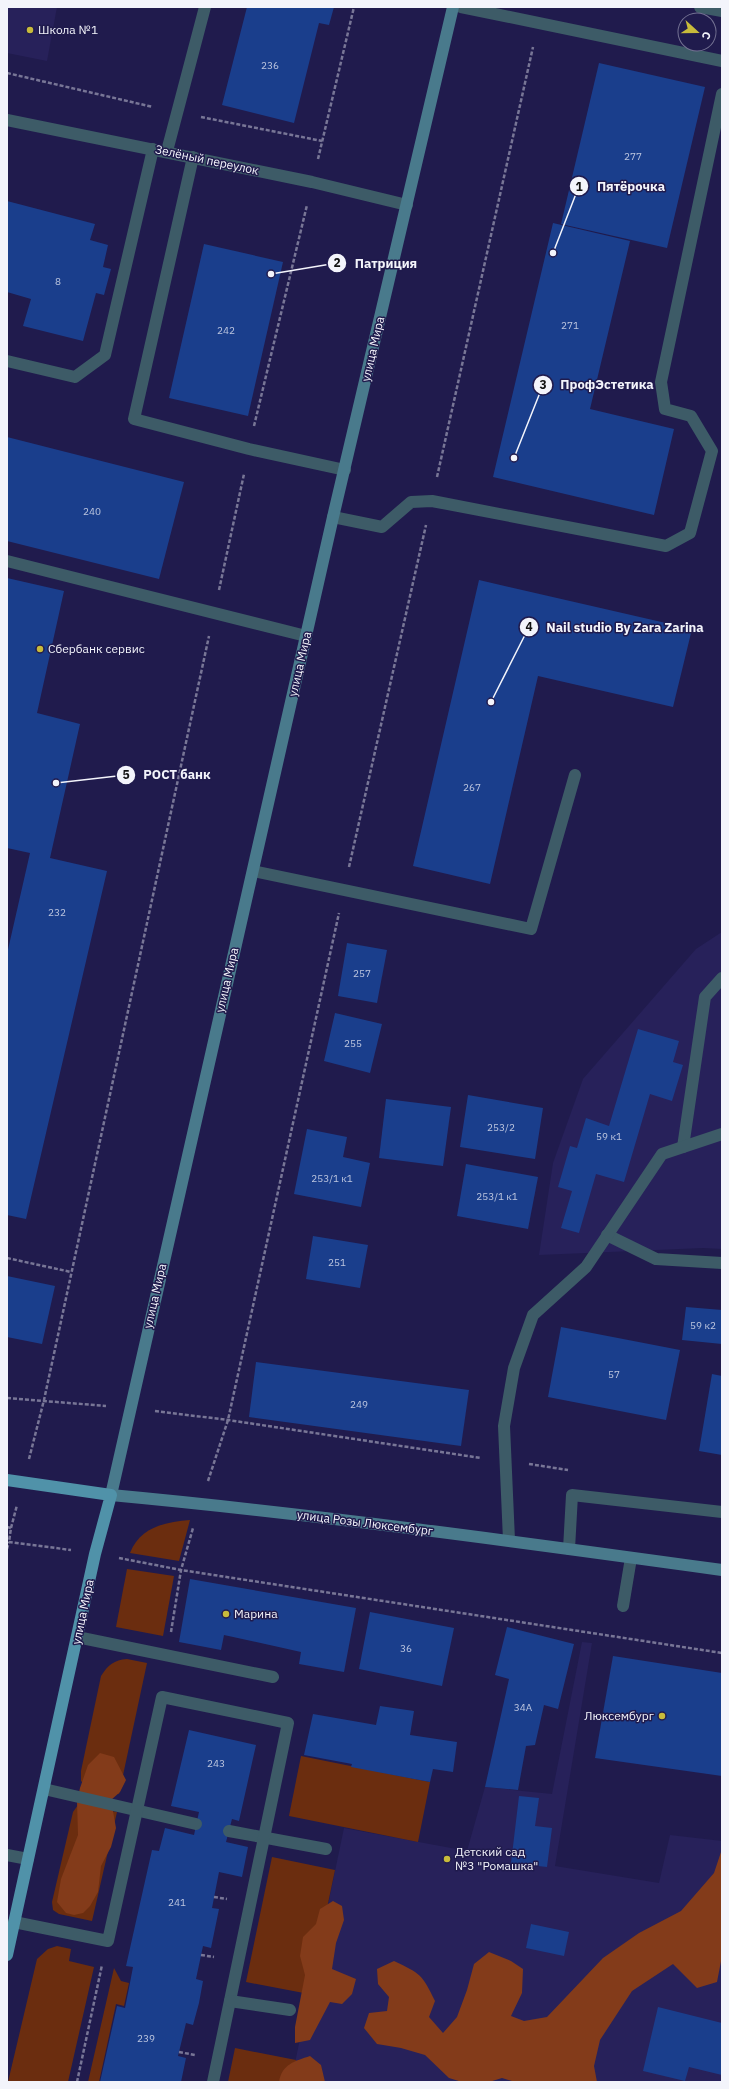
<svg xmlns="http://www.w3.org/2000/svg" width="729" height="2089" font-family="'IBM Plex Sans',sans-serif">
<rect width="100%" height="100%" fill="#201b4d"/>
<g fill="#27215a">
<path d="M7,7h50l-10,54 -40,-8z"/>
<path d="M722,932v317l-19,-1 -164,7 14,-92 30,-84 113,-130z"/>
<path d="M582,1642l10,1 -37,223 104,17 11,-48 52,6v241h-431l53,-254 123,23 18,-64 67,7z"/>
</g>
<g fill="#6b2d0f">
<path d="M190,1520l-11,41 -49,-8c10,-26 35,-31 60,-33z"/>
<path d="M127,1569l47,7 -11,60 -47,-9z"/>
<path d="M127,1659l20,4 -28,131 -31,-6 -7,-7v-10l20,-95c7,-11 13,-16 26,-17z"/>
<path d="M301,1756l129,26 -12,60 -129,-26z"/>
<path d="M78,1805l39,7 -25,109 -33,-7 -6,-4 -1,-8 21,-90z"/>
<path d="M272,1857l63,13 -26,124 -63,-12z"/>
<path d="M57,1946l14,3 -2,12 25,6 -26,115h-60l29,-123 11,-10z"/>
<path d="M114,1968l7,13 8,2 -5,23 -8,-2 -17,78h-11z"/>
<path d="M235,2048l61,12 -5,22h-63z"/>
</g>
<g fill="#833b1a">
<path d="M100,1753l14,4 12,23 -6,12 -9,8 5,28 -5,19 -10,19 -3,26 -8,14 -7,7 -9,2 -8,-2 -9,-11 4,-23 17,-44 -1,-34 3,-13 8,-23z"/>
<path d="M722,1849v107l-5,26 -20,6 -24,-24 -41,27 -32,49 -6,26 3,16h-82l-13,-4 -13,4h-27l-13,-4 -24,-23 -24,-7 -24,-4 -13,-16 5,-15 18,-2 2,-14 -11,-13 -1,-15 17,-8c27,13 28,13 41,40l-6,16 14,16 14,-16 10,-27 7,-26 15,-12 22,9 12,8 -1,24 -11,23 13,5 23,-4 56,-59 36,-25 42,-22 33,-38z"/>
<path d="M333,1901l9,5 2,14 -8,23 -4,26 24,10 -4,15 -10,10 -12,-2 -20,38 -15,3v-16l10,-52 -5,-19 3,-19 13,-13 4,-15z"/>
<path d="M310,2056l11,9 4,17h-46c3,-18 16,-21 31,-26z"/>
</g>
<g fill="#1a3e8c">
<path d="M247,7h87l-5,18 -10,-2 -25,100 -72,-18z"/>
<path d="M599,63l106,24 -38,161 -106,-24z"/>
<path d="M7,201l88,23 -5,16 18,5 -5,22 8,2 -7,26 -8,-2 -13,48 -60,-15 8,-27 -24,-7z"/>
<path d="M553,223l77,18 -40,168 84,20 -20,86 -161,-38z"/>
<path d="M204,244l79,18 -35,154 -79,-18z"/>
<path d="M7,437l177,45 -25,97 -152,-38z"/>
<path d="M7,578l57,13 -27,122 43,11 -30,134 57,13 -81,348 -19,-4v-261l23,-101 -23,-5z"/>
<path d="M479,580l213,49 -19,78 -135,-31 -48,208 -77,-18z"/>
<path d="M347,943l40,7 -10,53 -39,-7z"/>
<path d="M335,1013l47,11 -12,49 -46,-12z"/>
<path d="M638,1029l41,12 -6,21 10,3 -11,36 -22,-7 -26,88 -28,-8 -17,59 -18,-5 11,-37 -14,-4 12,-41 7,2 9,-30 23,8z"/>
<path d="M468,1095l75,13 -8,51 -75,-12z"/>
<path d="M386,1099l65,8 -8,59 -64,-8z"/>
<path d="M307,1129l40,8 -4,20 27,6 -9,44 -67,-13z"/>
<path d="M466,1164l72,13 -10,52 -71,-13z"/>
<path d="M313,1236l55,9 -8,43 -54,-9z"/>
<path d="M7,1276l48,10 -13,58 -35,-7z"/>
<path d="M686,1307l36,3v34l-40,-4z"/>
<path d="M561,1327l119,23 -14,70 -118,-23z"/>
<path d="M256,1362l213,28 -8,56 -212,-29z"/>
<path d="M712,1374l10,2v79l-23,-4z"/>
<path d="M190,1579l166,29 -12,64 -45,-8 2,-12 -77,-17 -3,15 -42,-8z"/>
<path d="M370,1612l84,16 -12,58 -83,-17z"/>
<path d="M507,1627l67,17 -16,65 -14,-4 -9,40 -9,1 -8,44 -33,-3 24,-108 -14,-4z"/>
<path d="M613,1656l109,17v103l-127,-18z"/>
<path d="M380,1706l34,5 -4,24 47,7 -4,30 -20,-3 -3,13 -79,-15 1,-3 -48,-9 9,-41 63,11z"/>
<path d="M189,1730l67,15 -17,76 -7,-2 -6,23 22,5 -6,30 -23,-5 -7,36 7,1 -8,39 -8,-2 -7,33 7,2 -4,22 -6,22 -7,-2 -8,33 8,2 -5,24h-81l17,-76 8,2 4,-20 4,-21 -7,-1 26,-116 7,1 6,-23 29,7 5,-23 -28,-6z"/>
<path d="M519,1796l20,2 -4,28 17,2 -5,39 -36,-4z"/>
<path d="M531,1924l38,8 -5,24 -38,-8z"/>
<path d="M658,2007l64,16v52l-33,-8 -4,14 -42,-10z"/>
</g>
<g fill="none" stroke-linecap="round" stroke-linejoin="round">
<g stroke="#787696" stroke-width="2.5" stroke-dasharray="4 2" stroke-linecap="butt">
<path d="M7,73l146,34"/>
<path d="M201,117l121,24"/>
<path d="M318,159l36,-152"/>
<path d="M254,426l53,-221"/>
<path d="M437,477l96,-430"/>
<path d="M219,590l25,-116"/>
<path d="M349,867l77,-342"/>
<path d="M7,1258l64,14"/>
<path d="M7,1398l99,8"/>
<path d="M155,1411l73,9 253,38"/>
<path d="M29,1459l15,-59 165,-764"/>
<path d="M529,1464l39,6"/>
<path d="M208,1481l20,-61 111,-507"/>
<path d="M7,1527l4,1 -2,14 62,8"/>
<path d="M11,1528l6,-23"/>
<path d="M7,1549l2,-7"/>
<path d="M119,1558l62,12 541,83"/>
<path d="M171,1632l10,-62 12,-42"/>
<path d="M214,1897l13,2"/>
<path d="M201,1955l13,2"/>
<path d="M179,2052l16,3"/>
<path d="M77,2082l25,-117"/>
</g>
<g stroke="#3d5b67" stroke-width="12">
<path d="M461,7l261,54"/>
<path d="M700,7l22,4"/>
<path d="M167,151l38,-144"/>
<path d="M193,157l-59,262 115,30 96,21"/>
<path d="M7,361l68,16 30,-22 48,-206"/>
<path d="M333,517l49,10 29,-25 21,-1 234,45 24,-13 22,-82 -21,-35 -26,-7 -4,-27 61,-288"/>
<path d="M7,561l299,75"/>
<path d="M253,871l278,58 44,-154"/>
<path d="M683,1147l22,-150 17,-19"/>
<path d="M607,1235l49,24 66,4"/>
<path d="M509,1540l-5,-114 10,-58 19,-53 53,-48 76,-113 60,-20"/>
<path d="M569,1549l3,-54 150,17"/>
<path d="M623,1606l8,-48"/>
<path d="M77,1637l196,40"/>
<path d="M44,1789l152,35"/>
<path d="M229,1831l97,18"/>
<path d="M7,1855l21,4"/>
<path d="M14,1922l94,19 54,-244 126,26 -75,359"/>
<path d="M230,2001l60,9"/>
</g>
<path stroke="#3d5b67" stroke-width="12" d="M7,120l305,62 95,23"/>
<path stroke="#497a8c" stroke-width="12" d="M453,7l-120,510 -222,978c204,19 408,47 611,75"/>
<path stroke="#5092a9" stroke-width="12" d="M7,1480l104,15 -16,59 -88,401"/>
</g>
<g fill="#c8bb3b" stroke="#201b4d" stroke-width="1.5">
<circle cx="30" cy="30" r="4"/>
<circle cx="40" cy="649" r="4"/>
<circle cx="226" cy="1614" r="4"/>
<circle cx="662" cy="1716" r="4"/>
<circle cx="447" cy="1859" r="4"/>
</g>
<g text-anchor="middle" stroke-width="3" stroke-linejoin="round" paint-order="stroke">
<g font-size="10" fill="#bdc6df">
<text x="270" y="69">236</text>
<text x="633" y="160">277</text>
<text x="58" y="285">8</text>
<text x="570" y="329">271</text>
<text x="226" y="334">242</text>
<text x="92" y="515">240</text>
<text x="472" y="791">267</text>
<text x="57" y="916">232</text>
<text x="362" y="977">257</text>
<text x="353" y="1047">255</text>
<text x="501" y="1131">253/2</text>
<text x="609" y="1140">59 к1</text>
<text x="332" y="1182">253/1 к1</text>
<text x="497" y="1200">253/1 к1</text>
<text x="337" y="1266">251</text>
<text x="703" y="1329">59 к2</text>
<text x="614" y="1378">57</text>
<text x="359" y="1408">249</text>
<text x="406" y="1652">36</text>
<text x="523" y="1711">34А</text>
<text x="216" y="1767">243</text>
<text x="177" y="1906">241</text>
<text x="146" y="2042">239</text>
</g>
<g font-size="12" fill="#f3f4fb" stroke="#201b4d" text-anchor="start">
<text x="38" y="34">Школа №1</text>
<text x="48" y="653">Сбербанк сервис</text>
<text x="234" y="1618">Марина</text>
<text x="654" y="1720" text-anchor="end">Люксембург</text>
<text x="455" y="1856">Детский сад<tspan x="455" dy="14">№3 "Ромашка"</tspan></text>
</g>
<g font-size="12" fill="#f3f4fb" stroke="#201b4d">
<text transform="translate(207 160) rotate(12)" y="4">Зелёный переулок</text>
<text transform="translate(373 349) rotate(-77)" y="4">улица Мира</text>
<text transform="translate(300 664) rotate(-77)" y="4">улица Мира</text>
<text transform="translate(227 980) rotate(-77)" y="4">улица Мира</text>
<text transform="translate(155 1296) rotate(-77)" y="4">улица Мира</text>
<text transform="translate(365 1523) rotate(7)" y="4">улица Розы Люксембург</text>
<text transform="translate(83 1612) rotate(-78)" y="4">улица Мира</text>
</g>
</g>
<path fill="none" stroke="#f3f4fb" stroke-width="1.5" d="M553 253L579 186M271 274L337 263M514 458L543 385M491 702L529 627M56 783L126 775"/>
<g fill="#f3f4fb" stroke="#201b4d" stroke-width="1.5">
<circle cx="553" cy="253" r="4"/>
<circle cx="271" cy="274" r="4"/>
<circle cx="514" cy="458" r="4"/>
<circle cx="491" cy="702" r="4"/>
<circle cx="56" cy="783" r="4"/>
<circle cx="579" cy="186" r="10"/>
<circle cx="337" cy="263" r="10"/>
<circle cx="543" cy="385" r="10"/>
<circle cx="529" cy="627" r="10"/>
<circle cx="126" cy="775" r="10"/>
</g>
<g font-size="12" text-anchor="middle" font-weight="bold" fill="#111">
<text x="579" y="191">1</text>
<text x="337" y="267">2</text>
<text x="543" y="389">3</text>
<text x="529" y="631">4</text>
<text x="126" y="779">5</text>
</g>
<g font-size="13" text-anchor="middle" font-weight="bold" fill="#f3f4fb" stroke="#201b4d" stroke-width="3" stroke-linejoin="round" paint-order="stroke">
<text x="631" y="191">Пятёрочка</text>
<text x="386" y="268">Патриция</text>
<text x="607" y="389">ПрофЭстетика</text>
<text x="625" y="632">Nail studio By Zara Zarina</text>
<text x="177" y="779">РОСТ банк</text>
</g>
<rect width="729" height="2089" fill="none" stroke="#f3f4fb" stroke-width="16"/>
<g transform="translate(697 32) rotate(111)"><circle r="19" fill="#201b4d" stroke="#747293"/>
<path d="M0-3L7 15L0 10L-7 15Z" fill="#c8bb3b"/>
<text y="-6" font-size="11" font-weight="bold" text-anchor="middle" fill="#f3f4fb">С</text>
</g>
</svg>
